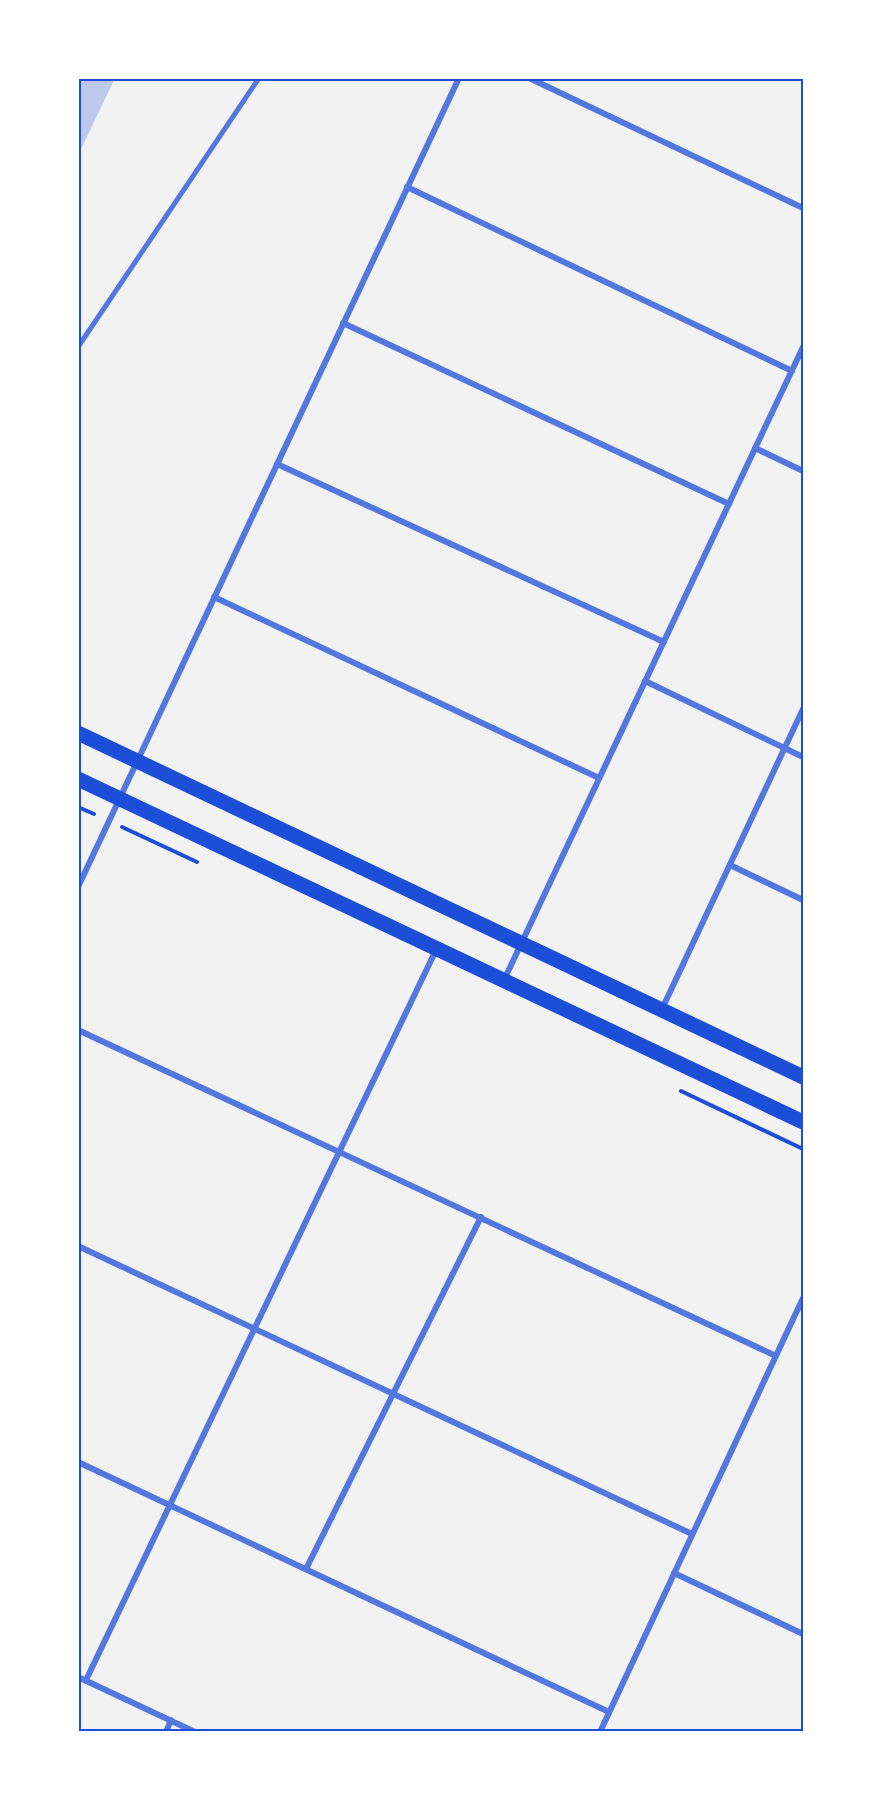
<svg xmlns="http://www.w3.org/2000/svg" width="881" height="1810" font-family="'Fira Sans Condensed',sans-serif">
<rect width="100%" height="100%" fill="#f2f2f2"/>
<path fill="#bdc9ec" d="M78,78h37l-34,71 -3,-1z"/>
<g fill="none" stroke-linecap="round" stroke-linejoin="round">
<g stroke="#1d4ed8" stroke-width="4">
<path d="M78,807l16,7"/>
<path d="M122,827l75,35"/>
<path d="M681,1091l122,58"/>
</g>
<path stroke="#5277de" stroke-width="5" d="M78,347l181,-269"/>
<g stroke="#5277de" stroke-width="6">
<path d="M529,78l274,130"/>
<path d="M407,187l385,184"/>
<path d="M343,323l386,181"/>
<path d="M755,448l48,23"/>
<path d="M277,464l387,178"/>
<path d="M214,597l385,181"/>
<path d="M645,681l158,76"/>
<path d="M730,865l73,35"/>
<path d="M78,887l381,-809"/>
<path d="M504,980l299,-633"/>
<path d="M662,1009l141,-300"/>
<path d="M78,1030l698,326"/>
<path d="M78,1246l614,288"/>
<path d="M78,1462l531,250"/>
<path d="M306,1569l175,-352"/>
<path d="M674,1573l129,61"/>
<path d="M78,1677l117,55"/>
<path d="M86,1680l350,-730"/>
<path d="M166,1732l5,-12"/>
<path d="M600,1732l203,-434"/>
</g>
<g stroke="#1d4ed8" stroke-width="15">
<path d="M78,733l725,344"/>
<path d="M78,779l725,343"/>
</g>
</g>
<rect width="881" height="1810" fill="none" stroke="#ffffff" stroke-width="159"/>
<rect x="80" y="80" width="722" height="1650" fill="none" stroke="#1d4ed8" stroke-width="2"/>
</svg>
